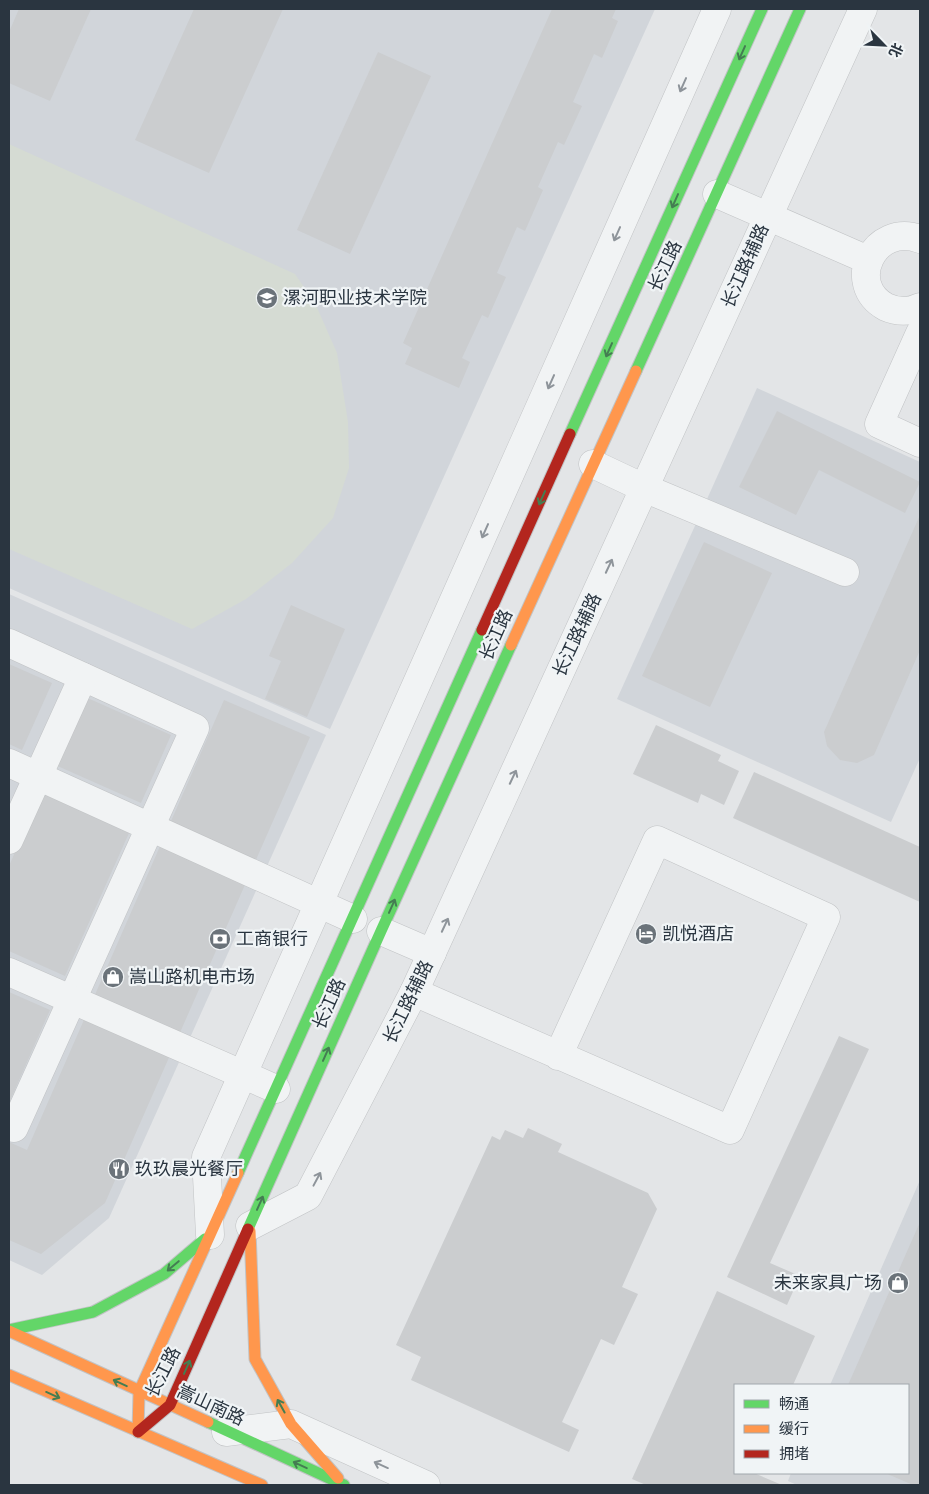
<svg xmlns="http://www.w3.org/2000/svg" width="929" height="1494" font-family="Overpass,'Noto Sans SC',sans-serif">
<rect width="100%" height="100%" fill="#e3e5e7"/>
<g fill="#d1d5da">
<path d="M9,9h646l-325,720 -321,-141z"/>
<path d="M757,388l163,74v296l-29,64 -274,-123z"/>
<path d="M9,594l317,141 -217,483 -67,57 -33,-15z"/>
<path d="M920,1180v305h-123l-9,-4 3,-8h117v-88h-78z"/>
</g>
<path fill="#d5dbd3" d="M9,144l286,130 20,29 22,50 11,69 1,46 -16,50 -41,45 -46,36 -54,30 -183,-80z"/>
<g fill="#cbcdcf">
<path d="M19,9h72l-41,92 -41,-18v-51z"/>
<path d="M194,9h89l-74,164 -74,-33z"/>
<path d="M552,9h64l-4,9 6,3 -16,37 -8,-4 -21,48 9,4 -18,39 -6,-3 -20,45 5,3 -18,41 -8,-4 -20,46 9,4 -18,41 -6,-3 -20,43 8,4 -11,26 -54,-24 7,-16 -9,-5z"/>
<path d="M378,52l53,24 -81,178 -53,-24z"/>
<path d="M777,411l143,71 -15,31 -86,-43 -23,45 -57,-28z"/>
<path d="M920,515v135l-46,105 -17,8 -17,-3 -13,-14 -3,-14z"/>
<path d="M704,542l68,31 -62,134 -68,-31z"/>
<path d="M291,605l54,24 -38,88 -42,-18 16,-38 -12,-5z"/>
<path d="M9,664l43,19 -30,67 -13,-6z"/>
<path d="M83,696l88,39 -30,68 -88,-39z"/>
<path d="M224,700l86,37 -205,466 -64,51 -32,-14v-98l18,8z"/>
<path d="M656,725l65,30 -3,6 21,10 -15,34 -23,-11 -3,9 -65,-29z"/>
<path d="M754,772l166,75v55l-187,-84z"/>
<path d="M41,793l88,40 -64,143 -56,-25v-85z"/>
<path d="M9,992l41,18 -41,93z"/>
<path d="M839,1036l30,13 -99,214 30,13 -13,29 -60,-28z"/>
<path d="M528,1128l34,16 -4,8 90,41 9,16 -35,78 16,7 -24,51 -13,-6 -39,83 17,8 -10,22 -158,-72 10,-23 -25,-12 96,-209 8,4 5,-10 18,8z"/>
<path d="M920,1222v263h-7l-28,-12h23v-88h-60z"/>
<path d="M717,1291l98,45 -22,49h-58v88h19l28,12h-136l-14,-6z"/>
</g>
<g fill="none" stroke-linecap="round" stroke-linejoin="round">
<g stroke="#c1c3c5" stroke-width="29">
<g id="street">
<path d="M717,194l151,66"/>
<path d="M920,239c-46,-17 -76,45 -34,68 11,5 24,5 34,0"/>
<path d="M920,333l-41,91 41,19"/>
<path d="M593,464l51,24 201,84"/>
<path d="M9,643l186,85 -181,400 -5,-3"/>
<path d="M9,763l344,156"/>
<path d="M9,840l74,-163"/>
<path d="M381,931l51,22"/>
<path d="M9,972l267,117"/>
<path d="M414,992l316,138 96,-213 -169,-77 -99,216"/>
<path d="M250,1226l58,-30 106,-204 449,-983"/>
<path d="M210,1235l-4,-78 511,-1148"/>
<path d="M226,1432l65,-8 135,61"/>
</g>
</g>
<g stroke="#c1c3c5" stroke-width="13">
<g id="fast">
<path d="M636,371l164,-362"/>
<path d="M570,434l192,-425"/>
<path d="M238,1173l244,-543"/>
<path d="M248,1229l133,-298 130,-286"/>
<path d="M9,1330l84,-18 71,-38 41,-35"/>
<path d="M208,1422l136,63"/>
</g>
</g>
<g stroke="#c1c3c5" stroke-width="13">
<g id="slow">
<path d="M511,645l125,-274"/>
<path d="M250,1231l5,128 36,65 47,54"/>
<path d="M9,1331l199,91"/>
<path d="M9,1375l253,110"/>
<path d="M138,1432l1,-40 99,-219"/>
</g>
</g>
<g stroke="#c1c3c5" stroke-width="13">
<g id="jam">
<path d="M482,630l88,-196"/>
<path d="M138,1432l32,-27 78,-176"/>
</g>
</g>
<use href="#street" stroke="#f1f3f4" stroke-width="28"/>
<use href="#fast" stroke="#63d668" stroke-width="11"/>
<use href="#slow" stroke="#ff974d" stroke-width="11"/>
<use href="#jam" stroke="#b3261e" stroke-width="11"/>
</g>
<defs><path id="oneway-shaft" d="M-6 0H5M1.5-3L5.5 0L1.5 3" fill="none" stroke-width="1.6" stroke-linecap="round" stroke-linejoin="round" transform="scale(1.25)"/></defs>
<g stroke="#447d52">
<use href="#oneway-shaft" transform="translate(742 53) rotate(114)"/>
<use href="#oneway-shaft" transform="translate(675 201) rotate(114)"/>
<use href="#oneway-shaft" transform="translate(609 350) rotate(114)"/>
<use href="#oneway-shaft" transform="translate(542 498) rotate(114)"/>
<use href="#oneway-shaft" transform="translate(392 906) rotate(-66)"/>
<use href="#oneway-shaft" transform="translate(326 1054) rotate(-66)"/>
<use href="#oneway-shaft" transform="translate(260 1203) rotate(-66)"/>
<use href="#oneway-shaft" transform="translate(173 1266) rotate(140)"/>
<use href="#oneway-shaft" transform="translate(187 1367) rotate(-66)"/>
<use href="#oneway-shaft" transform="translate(120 1383) rotate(-155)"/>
<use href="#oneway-shaft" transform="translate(53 1395) rotate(24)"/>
<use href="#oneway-shaft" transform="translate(281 1406) rotate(-119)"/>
<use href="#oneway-shaft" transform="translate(300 1465) rotate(-155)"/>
</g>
<g stroke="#8e949a">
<use href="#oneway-shaft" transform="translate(683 85) rotate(114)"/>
<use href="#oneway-shaft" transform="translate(617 234) rotate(114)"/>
<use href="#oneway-shaft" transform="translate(551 382) rotate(114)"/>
<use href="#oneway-shaft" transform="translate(485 531) rotate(114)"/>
<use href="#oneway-shaft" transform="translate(609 566) rotate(-65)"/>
<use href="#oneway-shaft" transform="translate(513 777) rotate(-65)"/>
<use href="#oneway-shaft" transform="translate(445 925) rotate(-65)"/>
<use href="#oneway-shaft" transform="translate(317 1179) rotate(-62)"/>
<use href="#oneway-shaft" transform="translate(381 1465) rotate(-156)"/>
</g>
<defs>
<g id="university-disc" transform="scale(1.125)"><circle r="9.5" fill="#6b737a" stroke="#f0f4f6"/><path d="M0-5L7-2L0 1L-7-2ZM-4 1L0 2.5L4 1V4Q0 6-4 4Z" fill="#fff"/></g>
<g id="hotel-disc" transform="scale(1.125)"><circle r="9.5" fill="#6b737a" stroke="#f0f4f6"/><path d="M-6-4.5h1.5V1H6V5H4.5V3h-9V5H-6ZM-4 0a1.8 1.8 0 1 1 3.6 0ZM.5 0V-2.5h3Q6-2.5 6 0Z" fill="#fff"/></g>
<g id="bank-disc" transform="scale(1.125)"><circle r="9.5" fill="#6b737a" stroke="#f0f4f6"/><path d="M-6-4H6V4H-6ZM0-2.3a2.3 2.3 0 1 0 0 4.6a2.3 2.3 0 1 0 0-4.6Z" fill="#fff"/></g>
<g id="shop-disc" transform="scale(1.125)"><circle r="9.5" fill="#6b737a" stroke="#f0f4f6"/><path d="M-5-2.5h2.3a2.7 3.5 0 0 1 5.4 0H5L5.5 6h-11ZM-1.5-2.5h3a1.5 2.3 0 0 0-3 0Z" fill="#fff"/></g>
<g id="restaurant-disc" transform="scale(1.125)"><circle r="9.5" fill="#6b737a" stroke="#f0f4f6"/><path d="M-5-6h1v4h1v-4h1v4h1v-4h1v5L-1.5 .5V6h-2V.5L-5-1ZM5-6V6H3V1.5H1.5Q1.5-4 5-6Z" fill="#fff"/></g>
</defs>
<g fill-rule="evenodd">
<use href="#university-disc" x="267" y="298"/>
<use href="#hotel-disc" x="646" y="934"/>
<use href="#bank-disc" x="220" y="939"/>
<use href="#shop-disc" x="113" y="977"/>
<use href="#restaurant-disc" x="119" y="1169"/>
<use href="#shop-disc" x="898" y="1283"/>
</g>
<g text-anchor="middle" stroke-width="4.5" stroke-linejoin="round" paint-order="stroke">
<g font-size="18" fill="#2a3540" stroke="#f0f4f6">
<text transform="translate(665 266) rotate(-65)" y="6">长江路</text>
<text transform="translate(745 266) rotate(-66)" y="6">长江路辅路</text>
<text transform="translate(496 635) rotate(-66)" y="6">长江路</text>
<text transform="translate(577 635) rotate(-65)" y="6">长江路辅路</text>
<text transform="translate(408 1002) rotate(-64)" y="6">长江路辅路</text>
<text transform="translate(329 1004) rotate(-66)" y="6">长江路</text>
<text transform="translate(163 1372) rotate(-63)" y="6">长江路</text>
<text transform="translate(211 1405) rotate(25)" y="6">嵩山南路</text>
</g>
<g font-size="18" fill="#2a3540" stroke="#f0f4f6" text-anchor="start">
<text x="283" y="304">漯河职业技术学院</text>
<text x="662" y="940">凯悦酒店</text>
<text x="236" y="945">工商银行</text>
<text x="129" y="983">嵩山路机电市场</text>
<text x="135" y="1175">玖玖晨光餐厅</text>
<text x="882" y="1289" text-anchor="end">未来家具广场</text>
</g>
</g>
<rect width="929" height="1494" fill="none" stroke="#2a3540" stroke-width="20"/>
<rect x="734" y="1384" width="175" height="90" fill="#f0f4f6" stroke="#a1a8ad"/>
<rect x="744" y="1400" width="25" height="8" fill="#63d668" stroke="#a1a8ad"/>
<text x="779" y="1409" font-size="15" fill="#2a3540">畅通</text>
<rect x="744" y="1425" width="25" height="8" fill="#ff974d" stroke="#a1a8ad"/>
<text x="779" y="1434" font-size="15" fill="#2a3540">缓行</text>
<rect x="744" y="1450" width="25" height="8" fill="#b3261e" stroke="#a1a8ad"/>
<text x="779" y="1459" font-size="15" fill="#2a3540">拥堵</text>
<g transform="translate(884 45) rotate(114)" stroke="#f0f4f6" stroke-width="4" paint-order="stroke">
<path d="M0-4L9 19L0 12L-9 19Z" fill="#2a3540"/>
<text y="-8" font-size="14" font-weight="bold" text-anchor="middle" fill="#2a3540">北</text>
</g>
</svg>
